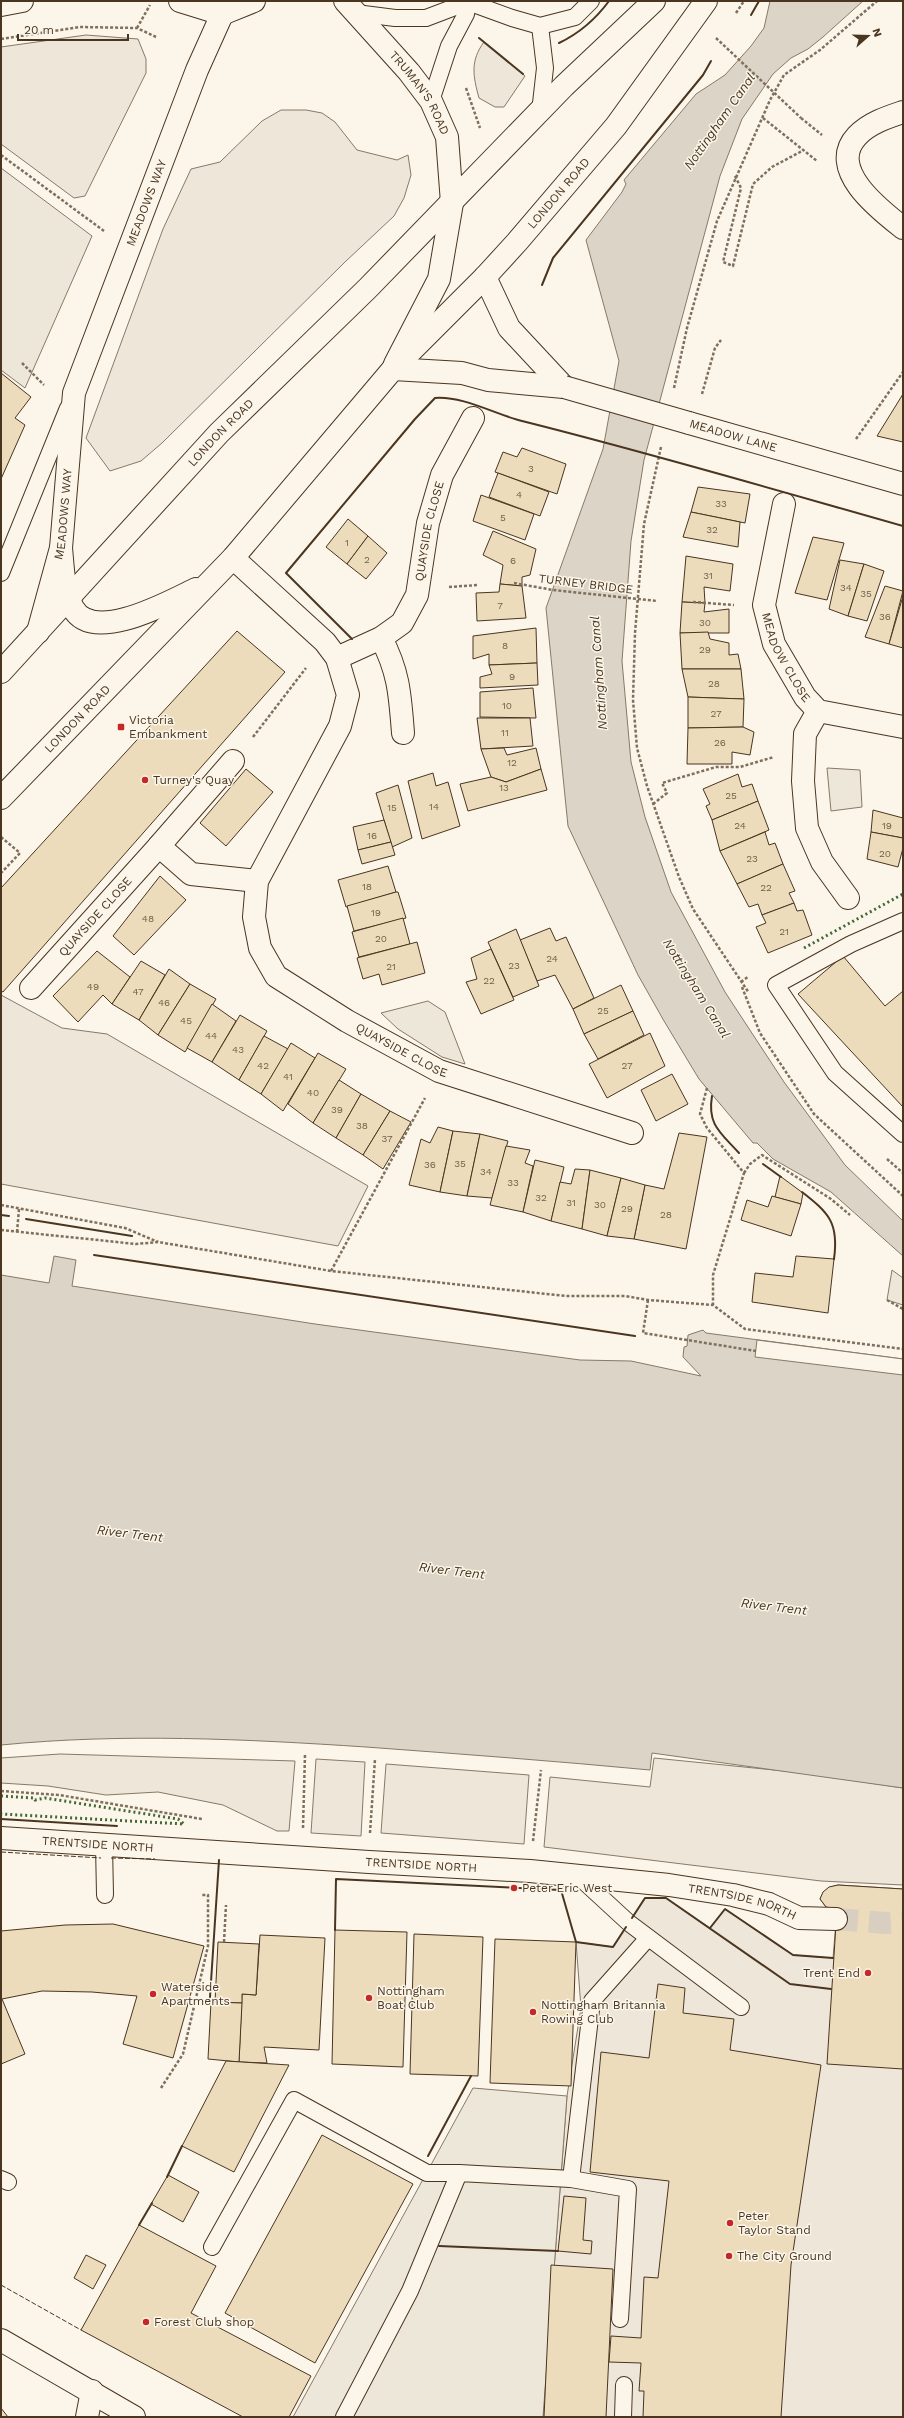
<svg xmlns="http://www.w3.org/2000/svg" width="904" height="2418" font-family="'Work Sans',sans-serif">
<rect width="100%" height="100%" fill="#fbf6e9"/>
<g fill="#ede6d9" stroke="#887966">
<path d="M86,35l52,4 8,20v14l-61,123 -11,2 -73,-54v-97z"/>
<path d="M484,42l41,34 -21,31h-9l-16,-9c-6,-22 -9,-37 5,-56z"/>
<path d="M281,110h25l16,3 13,9 22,28 40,10 11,-5 3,20 -7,23 -10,18 -49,46 -183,181 -21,18 -31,10 -24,-33 77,-209 28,-60 29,-7 42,-41z"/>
<path d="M1,995l61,33 45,6 261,152 -30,60 -337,-62z"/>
<path d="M60,1754l235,7 -6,70h-12l-54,-26 -65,-13 -52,3 -58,-9 -47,-3v-25z"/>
<path d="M654,1758l150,15 99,15v97l-82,-4 -277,-34 6,-70 100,10z"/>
<path d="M316,1759l49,3 -4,74 -50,-3z"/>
<path d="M386,1764l143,11 -5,69 -143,-11z"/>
<path d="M838,1885l65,4v528h-360l24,-321 14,-88 -5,-66 37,5 32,-49h21l44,30 15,-19 68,46 40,3 4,-49 -11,-2 -6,-8c4,-9 8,-12 18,-14z"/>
</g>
<g fill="#ede7d9" stroke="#887966">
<path d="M1,168l91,68 -67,152 -24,-18z"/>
<path d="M827,768l33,2 2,37 -31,4z"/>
<path d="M428,1001l17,11 20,52 -23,-7 -44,-28 -17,-16z"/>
<path d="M892,1270l11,8v27l-16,-5z"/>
<path d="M473,2088l94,8 -24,321h-250z"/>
</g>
<g fill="#dcd4c6" stroke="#887966">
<path d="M770,1h93l-40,36 -15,12 -17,9 -18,16 -31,45 -22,57 -76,284 -13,81 -9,120 9,101 14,55 26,75 54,100 59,90 61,83 58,56v35l-72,-64 -58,-33 -16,-16h-4l-54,-64 -35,-58 -26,-46 -70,-149 -22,-218 57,-159 16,-88 -33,-121 36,-48 4,-8 -2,-4 72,-86 29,-19 26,-29 13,-18z"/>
<path d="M54,1256l22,4 -4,26 243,38 265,36 51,1 70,15 -18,-19 1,-10 3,-1 1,-11 15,-5 3,3 197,26v429l-251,-35 -2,17c-95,-9 -189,-16 -284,-23 -121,-8 -244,-14 -365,-2v-470l48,8z"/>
</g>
<path fill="#fbf6e9" stroke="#887966" d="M757,1340l146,19v16l-148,-18z"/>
<g fill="#ecdcbc" stroke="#4a3520">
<path d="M1,373l30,24 -16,21 10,7 -24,54z"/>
<path d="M903,394v48l-26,-6z"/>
<path d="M522,448l44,16 -9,30 -62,-22 8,-20 14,5z"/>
<path d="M498,473l51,19 -9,24 -51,-19z"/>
<path d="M698,487l52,7 -5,29 -54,-11z"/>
<path d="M481,495l53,19 -9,26 -52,-19z"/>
<path d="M691,512l49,10 -2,25 -55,-10z"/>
<path d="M348,519l20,17 -21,28 -21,-17z"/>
<path d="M493,531l43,18 -6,26 -8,2v9l-22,-2 3,-19 -20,-10z"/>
<path d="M368,536l19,17 -21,26 -19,-15z"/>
<path d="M813,537l31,6 -17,57 -32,-7z"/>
<path d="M686,556l47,8 -3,27 -26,-4 1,16 -23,-1z"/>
<path d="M840,560l24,4 -16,52 -19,-7z"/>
<path d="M864,564l20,7 -17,50 -19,-5z"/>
<path d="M500,584l22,2 4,32 -49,3 -1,-28 23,-1z"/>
<path d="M885,586l18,5 -14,53 -24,-7z"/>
<path d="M903,596v52l-14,-4z"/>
<path d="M682,602l23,1 -1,9 25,-3v24h-49z"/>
<path d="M536,628l1,35 -48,2v-11l-16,5v-23z"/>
<path d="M237,631l48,41 -282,320 -2,-1v-103z"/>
<path d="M708,632l2,7 19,4v12l9,-1 3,15h-59l-2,-36z"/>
<path d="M537,663l1,22 -58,3v-11l12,-3 -3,-9z"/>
<path d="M682,669h59l3,30 -56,-2z"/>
<path d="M533,688l3,30 -56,-1v-25z"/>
<path d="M688,697l56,2 -1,28 -55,1z"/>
<path d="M477,718h53l3,28 -52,3z"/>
<path d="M743,727l11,5 -4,23 -18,-3v12h-45l1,-36z"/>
<path d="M504,748l3,7 29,-7 5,21 -35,13 -15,-5 -10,-28z"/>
<path d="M246,769l27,23 -47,54 -26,-23z"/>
<path d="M541,769l6,21 -79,21 -8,-27 31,-7 15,5z"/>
<path d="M433,773l3,13 12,-4 12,44 -38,13 -14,-58z"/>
<path d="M738,774l4,13 10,-3 6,17 -46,19 -6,-14 4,-2 -7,-15z"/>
<path d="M398,785l14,53 -20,9 -16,-54z"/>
<path d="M758,801l11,29 -49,21 -8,-31z"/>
<path d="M873,810l30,8v20l-32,-6z"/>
<path d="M384,820l7,22 -33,8 -5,-23z"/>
<path d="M765,832l4,13 6,-2 8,21 -46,20 -17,-33z"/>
<path d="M871,832l32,6v10l-5,19 -31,-8z"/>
<path d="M391,842l4,13 -33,9 -4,-14z"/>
<path d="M783,864l12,27 -6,2 5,10 -32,12 -4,-11 -9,3 -12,-23z"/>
<path d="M388,866l8,26 -50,15 -8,-27z"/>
<path d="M160,876l26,24 -52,55 -21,-19z"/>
<path d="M396,892h2l8,26 -52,13 -7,-25z"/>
<path d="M794,903l3,8 6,-1 9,25 -44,18 -12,-26 10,-4 -4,-8z"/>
<path d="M403,918l7,26 -51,13 -7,-25z"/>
<path d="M550,928l6,13 10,-4 28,61 -21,11 -18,-34 -18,6 -17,-41z"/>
<path d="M516,929l23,57 -26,11 -25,-55z"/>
<path d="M417,942l8,31 -43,12 -3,-11 -16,5 -6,-21z"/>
<path d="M491,949l23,51 -33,14 -15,-32 11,-3 -6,-21z"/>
<path d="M97,951l33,26 -18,27 -9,-9 -25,27 -25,-26z"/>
<path d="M843,956l42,50 18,-15v116l-105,-113z"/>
<path d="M141,961l24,14 -26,45 -27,-16z"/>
<path d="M169,969l21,15 -32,51 -19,-15z"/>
<path d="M190,984l26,15 -31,53 -27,-17z"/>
<path d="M621,985l12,26 -49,23 -11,-25z"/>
<path d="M212,1004l24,17 -24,41 -25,-14z"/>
<path d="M633,1011l11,24 -46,24 -14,-25z"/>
<path d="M240,1015l27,16 -28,49 -27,-18z"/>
<path d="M650,1033l15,33 -58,32 -18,-34z"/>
<path d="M264,1036l24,13 -27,45 -22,-14z"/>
<path d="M291,1043l24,15 -32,53 -22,-17z"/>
<path d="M318,1053l28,16 -33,54 -25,-19z"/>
<path d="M672,1074l16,30 -32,17 -15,-31z"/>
<path d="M339,1080l22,14 -25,44 -23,-15z"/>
<path d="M361,1094l29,17 -27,44 -27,-17z"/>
<path d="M390,1111l21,11 -28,47 -20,-14z"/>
<path d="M438,1127l15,4 -13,61 -31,-7 12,-46 9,4z"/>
<path d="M453,1131l27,3 -13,62 -27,-4z"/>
<path d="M679,1133l28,4 -21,112 -52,-10 11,-54 19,4z"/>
<path d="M480,1134l28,7 -16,57 -25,-2z"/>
<path d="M506,1146l24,4 -5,13 8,3 -10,46 -33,-7z"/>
<path d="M535,1160l29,7 -13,54 -28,-9z"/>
<path d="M575,1169l15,1 -8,59 -31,-8 9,-39 11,2z"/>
<path d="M590,1170l31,8 -14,58 -25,-7z"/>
<path d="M780,1176l23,17 -2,11 -26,-7z"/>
<path d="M621,1178l24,7 -11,54 -27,-3z"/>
<path d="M772,1196l29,8 -10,32 -50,-16 6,-20 21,7z"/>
<path d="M796,1256l38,3 -6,54 -76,-11 3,-29 38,4z"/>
<path d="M838,1885l65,4v180l-76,-5 10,-155 -11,-2 -6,-8 3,-7 6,-5z"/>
<path d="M113,1924l91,22 -31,112 -50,-14 14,-48 -45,-4 -50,-1 -40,8 23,55 -24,10v-133l64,-6z"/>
<path d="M335,1930l72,2 -4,135 -71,-3z"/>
<path d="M414,1934l69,3 -5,139 -68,-2z"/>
<path d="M260,1935l65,3 -6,112 -55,-3 3,16 -28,-1 3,-68 14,1z"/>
<path d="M495,1939l81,3 -5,144 -81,-3z"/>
<path d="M218,1942l41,2 -3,51 -14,-1v9l-27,-1z"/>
<path d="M658,1984l27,4 -2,25 51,6 -4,31 91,15 -30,200 -10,152h-138l1,-26h-5l2,-28 -32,-1 2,-26 30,2 3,-61 14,1 11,-97 -79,-9 11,-120 48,6z"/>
<path d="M211,2002l31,1 -3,59 -31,-3z"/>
<path d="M226,2061l63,4 -55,107 -52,-26z"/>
<path d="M322,2135l91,49 -98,179 -90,-50z"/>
<path d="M168,2175l31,17 -16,30 -32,-18z"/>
<path d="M564,2196l22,2 -3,42 9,1 -1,13 -33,-3z"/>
<path d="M139,2225l77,41 -25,47 120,63 -22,41h-46l-162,-87z"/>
<path d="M86,2255l20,10 -13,24 -19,-11z"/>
<path d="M551,2265l62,4 -7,148h-62z"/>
<path d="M1,2408l7,9h-7z"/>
</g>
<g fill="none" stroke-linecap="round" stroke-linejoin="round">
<path stroke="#d8cfc1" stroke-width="22" stroke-dasharray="22 11" stroke-linecap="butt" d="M836,1919l50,4 17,-1"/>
<g stroke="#4a3520" stroke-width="18">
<g id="service">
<path d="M356,13l39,5h31l42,-16 44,16 28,8 35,-9 16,-16"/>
<path d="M431,101l18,-55 17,-32 2,-12"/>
<path d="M540,112l5,-44 -5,-42"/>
<path d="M1,573l67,-165"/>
<path d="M903,921l-52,23 -75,41 59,88 68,61"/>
<path d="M104,1845l1,50"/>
<path d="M578,1876l51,47 112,84"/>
<path d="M1,2179l7,3"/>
<path d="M571,2179l57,10 -8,130"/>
<path d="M212,2247l82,-147 133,73h32"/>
<path d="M344,2417l66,-126 49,-118 112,6 21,-178 56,-63"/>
<path d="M623,2417l1,-32"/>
</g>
</g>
<g stroke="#4a3520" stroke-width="24">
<g id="minor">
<path d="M903,112c-15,5 -34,11 -46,24 -31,33 23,74 46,92"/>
<path id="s1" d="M784,504l-20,101 10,39 31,53 13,14 85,16"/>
<path id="s2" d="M233,558l92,84 12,16 11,37 -8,31 -83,155 -3,36 6,31 16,28 71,45 92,50 193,62"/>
<path d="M381,638c18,34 19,57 22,95"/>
<path id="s3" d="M337,658l44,-20 21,-15 15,-28 11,-72 14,-48 31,-57"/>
<path d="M818,711l-13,23 -2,47 4,47 15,34 26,36"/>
<path d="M233,761l-74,85 32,28 66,7"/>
<path id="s4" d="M31,988l128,-142"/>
<path id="s5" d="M1,1838l368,24 161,9 139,14 64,10 36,9 30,14 37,1"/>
<path d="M1,2340l133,77"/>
<path d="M87,2417l5,-26"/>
</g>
</g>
<g stroke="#4a3520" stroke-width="24">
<g id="tertiary">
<path d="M180,1l42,13 32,-13"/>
<path id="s6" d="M345,1l64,71 22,29 16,36 5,66 -13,76 -44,85"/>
<path d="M1,5l21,-4"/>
<path id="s7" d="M38,632l23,-84 13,-155 123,-323 31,-69"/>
</g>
</g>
<g stroke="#4a3520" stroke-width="24">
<g id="primary">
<path d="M485,277l24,51 55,59"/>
<path d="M393,369l69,4 26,7 76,7"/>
<path id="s8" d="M689,423l214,61"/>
<path d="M61,548c2,19 2,43 12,60 20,37 98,-7 123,-19"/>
<path id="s9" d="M1,672l218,-239 149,-145 196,-202 90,-85"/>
<path id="s10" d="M1,798l232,-240 160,-189 92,-92 32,-35 99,-116 90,-125"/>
</g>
</g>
<g stroke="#7f6f5c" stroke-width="2.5" stroke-dasharray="3 2" stroke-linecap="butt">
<path d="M736,13l8,-12"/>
<path d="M137,28l13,-23"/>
<path d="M1,39l79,-12 57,1 19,9"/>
<path d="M466,88l14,40"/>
<path d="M763,118l54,43"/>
<path d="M801,118l21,17"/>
<path d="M1,155l103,76"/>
<path d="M735,176l6,12 -18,74 10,4 20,-82 19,-17 30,-16"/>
<path d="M22,363l22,22"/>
<path d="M674,388l13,-60 30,-107 53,-121 14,-25 36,-25 57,-49"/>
<path d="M702,394l13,-46 6,-8"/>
<path d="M856,439l47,-67"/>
<path d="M661,447l-17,77 -9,109 -2,67 4,48 10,38 32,91 14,32 56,84"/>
<path d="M449,587l29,-2"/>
<path d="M693,602l41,3"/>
<path d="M253,737l53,-69"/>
<path d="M653,804l14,-11 -5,-10 54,-16h24l34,-10"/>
<path d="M1,837l19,16 -19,20"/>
<path d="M741,982l8,-6"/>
<path d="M742,987l18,46 54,81 89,82"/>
<path d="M707,1088l-7,26 7,14 37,45 -31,102v30"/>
<path d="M887,1159l16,14"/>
<path d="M744,1173l6,-9 12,-9 69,44 19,16"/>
<path d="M1,1205l124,23 33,14"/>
<path d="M1,1230l135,14 22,-2 173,29 235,25h59l23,4 65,5 32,24 158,20"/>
<path d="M17,1232l2,-23"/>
<path d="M331,1271l94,-173"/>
<path d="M648,1300l-5,33 113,18"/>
<path d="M887,1300l16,9"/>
<path d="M1,1791l58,4 143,24"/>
<path d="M303,1828l2,-74"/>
<path d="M370,1833l5,-74"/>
<path d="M533,1841l8,-71"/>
<path d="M224,1942l2,-37"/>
<path d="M161,2088l22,-34 25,-108v-51h-7"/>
</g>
<use href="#service" stroke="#fbf6e9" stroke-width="16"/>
<use href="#minor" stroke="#fbf6e9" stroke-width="22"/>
<use href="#tertiary" stroke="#fbf6e9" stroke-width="22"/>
<use href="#primary" stroke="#fbf6e9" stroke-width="22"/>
<g stroke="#4a3520" stroke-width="24" stroke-linecap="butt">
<path id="primary-bridge" d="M564,387l125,36"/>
</g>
<g stroke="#7f6f5c" stroke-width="2.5" stroke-dasharray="3 2" stroke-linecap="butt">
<path d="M716,38l85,80"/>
<path d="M514,583l39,7 104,11"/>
</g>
<use href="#primary-bridge" stroke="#fbf6e9" stroke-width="22"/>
<g stroke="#436837" stroke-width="3" stroke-dasharray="2 3" stroke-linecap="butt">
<path d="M804,948l99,-54"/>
<path d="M1,1796l33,2 1,2 10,-2 133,21 6,5 -183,-10"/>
</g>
<g stroke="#4a3520" stroke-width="1" stroke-dasharray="5 2" stroke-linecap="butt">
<path d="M1,1852l100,6"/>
<path d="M111,1858l44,1"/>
<path d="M1,2285l80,45"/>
</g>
<g stroke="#4a3520" stroke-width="2">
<path d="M751,15l8,-14"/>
<path d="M479,38l44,36"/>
<path d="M559,43c21,-10 36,-23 50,-42"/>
<path d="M542,285l11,-27 150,-183 8,-14"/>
<path d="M352,639l-66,-66 129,-154 20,-21c29,-2 59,16 87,23 128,32 254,69 381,105"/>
<path d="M712,1096c-5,29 9,37 27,57"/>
<path d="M763,1164l18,13"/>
<path d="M802,1192c27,21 37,31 32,67"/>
<path d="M1,1215l8,1"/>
<path d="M26,1219l106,17"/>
<path d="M94,1255l541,81"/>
<path d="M1,1819l116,7"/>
<path d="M632,1918l13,-20h21l124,86 41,5"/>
<path d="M710,1928l15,-19 68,46 40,3"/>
<path d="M335,1930l1,-51 225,11 15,52 37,5 13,-20"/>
<path d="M210,1997l9,-137"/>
<path d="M428,2156l43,-80"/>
<path d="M167,2177l15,-31"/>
<path d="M139,2225l13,-22"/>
<path d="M439,2246l119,5"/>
</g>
</g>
<g fill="#c62828" stroke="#fbf6e9" stroke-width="1.5">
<rect x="117" y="723" width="8" height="8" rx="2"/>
<circle cx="145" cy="780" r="4"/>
<circle cx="514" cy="1888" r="4"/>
<circle cx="868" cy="1973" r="4"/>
<circle cx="153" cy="1994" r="4"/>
<circle cx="369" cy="1998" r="4"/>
<circle cx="533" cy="2012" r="4"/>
<circle cx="730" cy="2223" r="4"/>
<circle cx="729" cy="2256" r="4"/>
<circle cx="146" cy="2322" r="4"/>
</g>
<g text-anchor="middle" stroke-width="3" stroke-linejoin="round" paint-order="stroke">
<g font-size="10" fill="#725f47">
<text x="531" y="472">3</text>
<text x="519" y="498">4</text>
<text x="721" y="507">33</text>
<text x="503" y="521">5</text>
<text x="712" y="533">32</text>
<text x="347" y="546">1</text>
<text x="367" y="563">2</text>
<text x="513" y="564">6</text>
<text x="708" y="579">31</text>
<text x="846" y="591">34</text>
<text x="866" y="597">35</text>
<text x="500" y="609">7</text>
<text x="885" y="620">36</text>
<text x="705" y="626">30</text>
<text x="505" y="649">8</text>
<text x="705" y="653">29</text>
<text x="512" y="680">9</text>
<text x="714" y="687">28</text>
<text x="507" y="709">10</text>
<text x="716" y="717">27</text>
<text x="505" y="736">11</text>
<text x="720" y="746">26</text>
<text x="512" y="766">12</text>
<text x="504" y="791">13</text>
<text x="731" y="799">25</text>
<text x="434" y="810">14</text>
<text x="392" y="811">15</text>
<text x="740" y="829">24</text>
<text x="887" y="829">19</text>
<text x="372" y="839">16</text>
<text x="885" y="857">20</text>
<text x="752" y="862">23</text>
<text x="367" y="890">18</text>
<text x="766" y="891">22</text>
<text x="376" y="916">19</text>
<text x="148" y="922">48</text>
<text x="784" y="935">21</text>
<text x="381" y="942">20</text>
<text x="552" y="962">24</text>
<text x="514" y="969">23</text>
<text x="391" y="970">21</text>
<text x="489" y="984">22</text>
<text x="93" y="990">49</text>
<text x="138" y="995">47</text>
<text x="164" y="1006">46</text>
<text x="603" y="1014">25</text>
<text x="186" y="1024">45</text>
<text x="211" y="1039">44</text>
<text x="238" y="1053">43</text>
<text x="263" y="1069">42</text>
<text x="627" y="1069">27</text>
<text x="288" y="1080">41</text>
<text x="313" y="1096">40</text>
<text x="337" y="1113">39</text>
<text x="362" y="1129">38</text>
<text x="387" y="1142">37</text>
<text x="460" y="1167">35</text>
<text x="430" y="1168">36</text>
<text x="486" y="1175">34</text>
<text x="513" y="1186">33</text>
<text x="541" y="1201">32</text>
<text x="571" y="1206">31</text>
<text x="600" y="1208">30</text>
<text x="627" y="1212">29</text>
<text x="666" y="1218">28</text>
</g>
<g font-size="12" fill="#4a3520" stroke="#fbf6e9">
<text dy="4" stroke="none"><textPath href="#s6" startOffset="119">TRUMAN'S ROAD</textPath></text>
<text dy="4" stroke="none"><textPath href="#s10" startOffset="823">LONDON ROAD</textPath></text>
<text dy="4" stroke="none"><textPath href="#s7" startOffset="446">MEADOWS WAY</textPath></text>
<text dy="4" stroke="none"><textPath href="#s9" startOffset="325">LONDON ROAD</textPath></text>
<text dy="4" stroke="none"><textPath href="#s8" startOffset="46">MEADOW LANE</textPath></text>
<text dy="4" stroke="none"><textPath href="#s7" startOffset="121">MEADOWS WAY</textPath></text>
<text dy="4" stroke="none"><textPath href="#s3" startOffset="171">QUAYSIDE CLOSE</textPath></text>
<text transform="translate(586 584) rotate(7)" y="4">TURNEY BRIDGE</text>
<text dy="4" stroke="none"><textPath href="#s1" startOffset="160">MEADOW CLOSE</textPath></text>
<text dy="4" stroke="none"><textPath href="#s10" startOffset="110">LONDON ROAD</textPath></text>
<text dy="4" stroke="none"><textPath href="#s4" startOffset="96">QUAYSIDE CLOSE</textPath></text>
<text dy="4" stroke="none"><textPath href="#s2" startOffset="637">QUAYSIDE CLOSE</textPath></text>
<text dy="4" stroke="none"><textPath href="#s5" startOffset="97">TRENTSIDE NORTH</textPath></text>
<text dy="4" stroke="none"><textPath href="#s5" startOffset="421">TRENTSIDE NORTH</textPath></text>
<text dy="4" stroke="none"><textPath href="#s5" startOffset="745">TRENTSIDE NORTH</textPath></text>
</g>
<g font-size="12" fill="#4a3520" stroke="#fbf6e9" text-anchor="start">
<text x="129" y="724">Victoria<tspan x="129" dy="14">Embankment</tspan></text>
<text x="153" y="784">Turney's Quay</text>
<text x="522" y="1892">Peter Eric West</text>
<text x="860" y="1977" text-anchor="end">Trent End</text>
<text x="161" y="1991">Waterside<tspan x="161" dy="14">Apartments</tspan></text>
<text x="377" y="1995">Nottingham<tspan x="377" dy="14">Boat Club</tspan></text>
<text x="541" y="2009">Nottingham Britannia<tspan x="541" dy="14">Rowing Club</tspan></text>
<text x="738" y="2220">Peter<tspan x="738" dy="14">Taylor Stand</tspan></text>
<text x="737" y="2260">The City Ground</text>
<text x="154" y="2326">Forest Club shop</text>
</g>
<g font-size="13" font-style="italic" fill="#4a3520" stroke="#fbf6e9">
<text transform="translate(719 121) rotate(-55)" y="5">Nottingham Canal</text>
<text transform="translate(598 673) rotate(-94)" y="5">Nottingham Canal</text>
<text transform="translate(697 988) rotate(58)" y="5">Nottingham Canal</text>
<text transform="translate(130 1533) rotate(7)" y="5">River Trent</text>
<text transform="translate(452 1570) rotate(7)" y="5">River Trent</text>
<text transform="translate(774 1606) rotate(7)" y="5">River Trent</text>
</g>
</g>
<rect width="904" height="2418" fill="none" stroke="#4a3520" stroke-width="4"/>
<g transform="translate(868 36) rotate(70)" stroke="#fbf6e9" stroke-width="3" paint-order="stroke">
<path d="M0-3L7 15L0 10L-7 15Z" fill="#4a3520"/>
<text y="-6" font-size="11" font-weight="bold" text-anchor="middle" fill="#4a3520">N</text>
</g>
<path d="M18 34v6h110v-6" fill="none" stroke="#4a3520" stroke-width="2"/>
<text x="24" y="34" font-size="12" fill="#4a3520" stroke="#fbf6e9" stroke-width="3" paint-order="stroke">20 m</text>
</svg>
